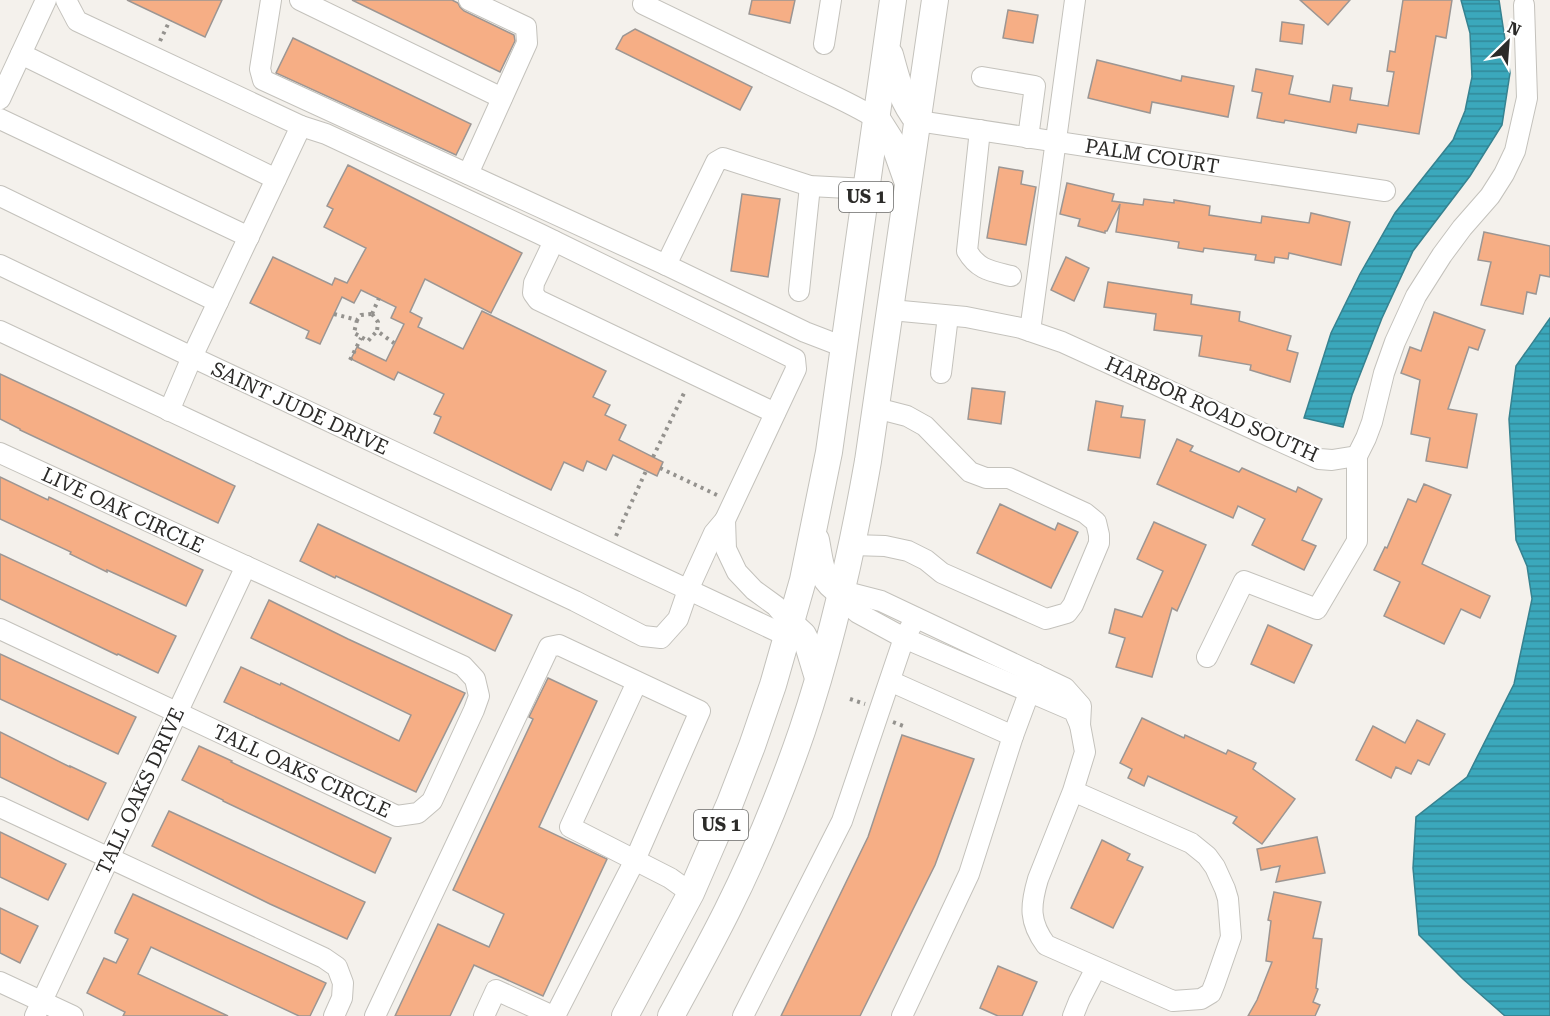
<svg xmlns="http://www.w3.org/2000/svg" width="1550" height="1016" font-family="'Roboto Serif',serif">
<defs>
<pattern id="water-rules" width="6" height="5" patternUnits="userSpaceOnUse" patternTransform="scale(1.5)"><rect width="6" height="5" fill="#3ba8bc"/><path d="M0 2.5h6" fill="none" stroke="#328999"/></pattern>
</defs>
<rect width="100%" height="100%" fill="#f4f1ec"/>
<g fill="url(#water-rules)" stroke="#368290" stroke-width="1.5">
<path d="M1461,0h38l11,73 -8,52 -32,51 -57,75 -31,67 -30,77 -9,32 -39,-9 27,-85 29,-59 35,-61 58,-73 12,-29 7,-34 -2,-44z"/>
<path d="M1550,318v698h-45l-42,-37 -44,-44 -6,-67 3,-51 51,-40 47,-93 18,-85 -5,-33 -11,-26 -7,-121 7,-53z"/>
</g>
<g fill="#f6ae85" stroke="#9c9693" stroke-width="1.5">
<path d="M127,0h95l-17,37z"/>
<path d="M352,0h100l6,3 2,4 4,4 50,24 1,6 -15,31z"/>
<path d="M752,0h43l-5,23 -41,-9z"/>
<path d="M1300,0h50l-22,25z"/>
<path d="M1403,0h49l-6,38 -10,-2 -17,98 -61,-10 -2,9 -71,-13 -1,3 -27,-5 5,-25 -10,-2 4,-22 37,7 -4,18 41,8 3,-17 19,3 -2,12 38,6 6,-34 -7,-1 3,-20 5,1z"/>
<path d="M1008,10l30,5 -5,28 -30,-5z"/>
<path d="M1282,22l22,3 -2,19 -22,-3z"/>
<path d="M635,29l117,58 -12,23 -124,-61 7,-13z"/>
<path d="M293,38l178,86 -15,31 -180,-82z"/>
<path d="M1097,60l84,21 1,-5 52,10 -6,31 -76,-15 -2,11 -62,-15z"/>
<path d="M348,165l174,88 -31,60 -66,-34 -15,33 12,6 -4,9 45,22 19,-38 124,60 -13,26 17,8 -5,10 21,10 -7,15 44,22 -6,14 -44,-21 -7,15 -19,-9 -4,10 -19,-9 -13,28 -117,-57 7,-16 -7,-3 10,-20 -46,-22 -4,8 -43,-21 6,-12 29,14 18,-37 -13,-6 5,-11 -35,-17 -7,13 -12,-6 -22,47 -14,-6 3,-7 -59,-28 23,-46 59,28 3,-7 12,5 19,-35 -42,-21 9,-18 -6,-3z"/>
<path d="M999,167l24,4 -2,13 15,3 -10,58 -39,-7z"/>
<path d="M1067,183l47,11 -2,7 31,4 1,-6 30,4v-3l36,6 -1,9 52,8 1,-7 47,7 2,-10 39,9 -9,43 -52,-12 -1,6 -13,-2 -1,6 -19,-3 1,-5 -52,-7 -1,4 -25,-4 1,-6 -63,-10 4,-28 -13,27h-2v2l-27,-7 2,-7 -20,-5z"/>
<path d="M742,194l38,5 -12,78 -37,-6z"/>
<path d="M1484,232l66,14v31l-10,-2 -4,19 -9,-2 -4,22 -42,-9 10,-43 -13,-2z"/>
<path d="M1066,257l23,11 -15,33 -23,-11z"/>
<path d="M1108,282l84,13 -1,9 49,8 -1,9 52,15 -4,14 11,3 -8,29 -40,-12 1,-5 -52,-9 3,-20 -48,-6 2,-16 -52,-7z"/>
<path d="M1434,312l51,18 -7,20 -9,-3 -21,62 29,5 -10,54 -41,-7 4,-23 -19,-4 9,-54 -19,-7 9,-26 11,4z"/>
<path d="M0,374l77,36 158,76 -17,37 -198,-93v-1l-20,-10z"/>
<path d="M972,388l33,4 -4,32 -33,-5z"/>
<path d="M1096,401l27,5 -2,11 24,3 -5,38 -52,-8z"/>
<path d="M1177,439l16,7 -3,5 49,21 3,-4 54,24 2,-5 24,12 -20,41 14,6 -12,24 -52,-25 13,-26 -27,-13 -5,12 -76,-34z"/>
<path d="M0,477l48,23 1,-3 154,73 -17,36 -79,-36v2l-37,-18 1,-2 -71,-33z"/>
<path d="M1424,484l27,11 -29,69 68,32 -10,22 -19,-9 -17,35 -60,-28 16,-34 -26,-12 11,-23 2,1 21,-49 8,3z"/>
<path d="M1000,504l55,26 3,-7 20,9 -27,56 -74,-35z"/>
<path d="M1154,522l52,23 -29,66 -5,-3 -20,69 -36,-10 9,-29 -16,-5 6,-24 27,8 21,-46 -26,-12z"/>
<path d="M318,524l194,91 -17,36 -120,-57 -39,-18 -1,2 -35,-17z"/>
<path d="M0,554l176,82 -18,37 -40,-19 -1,1 -117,-56z"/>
<path d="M269,600l79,39 117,54 -49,99 -192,-90 17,-35 39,18 1,-2 118,58 12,-26 -160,-77z"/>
<path d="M1268,625l44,20 -18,38 -43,-19z"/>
<path d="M0,654l136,63 -18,37 -118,-55z"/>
<path d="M548,678l49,23 -58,126 68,32 -64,137 -69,-31 -24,51h-55l43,-92 51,23 15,-33 -51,-24 80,-171 -4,-2z"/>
<path d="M1142,718l42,20 1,-3 41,19 2,-4 28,13 -3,6 42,30 -33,45 -29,-21 4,-6 -89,-41 -4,10 -16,-8 4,-9 -12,-6z"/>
<path d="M1417,720l28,14 -16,31 -11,-5 -7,14 -15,-7 -5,11 -35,-18 17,-34 32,17z"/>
<path d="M0,732l70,35v-1l36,17 -18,37 -88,-43z"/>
<path d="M902,735l72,24 -39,106 -75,151h-79l87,-179z"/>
<path d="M199,746l33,15 -1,1 160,76 -16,35 -152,-72v-1l-41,-20z"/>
<path d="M169,811l196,91 -18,37 -77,-35 -118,-58z"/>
<path d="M0,832l66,32 -18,36 -48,-23z"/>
<path d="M1317,837l8,36 -49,9 4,-16 -19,4 -4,-21z"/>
<path d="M1102,840l28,14 -3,6 16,7 -30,61 -42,-20z"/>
<path d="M1274,892l47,10 -8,36 9,1 -6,49 2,1 -5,13 7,3 -5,11h-67l9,-16 15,-38 -6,-1 5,-40 -3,-1z"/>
<path d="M133,894l193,89 -16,33h-11l-148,-69 -13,27 90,42h-105l2,-4 -38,-19 17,-35 12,5 12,-24 -13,-6v-2z"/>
<path d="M0,908l38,18 -18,37 -20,-10z"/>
<path d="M998,966l39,16 -15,34h-24l-18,-8z"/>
</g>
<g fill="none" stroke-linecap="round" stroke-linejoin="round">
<g stroke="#c4c2bc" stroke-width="22">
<g id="minor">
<path d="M66,0l11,21 224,105 -109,231 595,279"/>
<path d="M271,0l-11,69 3,11 403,185 139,67 39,15"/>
<path d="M300,0l202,98"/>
<path d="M643,4c51,25 101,49 151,73 28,14 56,25 83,42"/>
<path d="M824,44l7,-44"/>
<path d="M21,54l255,125"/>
<path d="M982,77l53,9 -7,52"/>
<path d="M0,99l46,-99"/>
<path d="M0,119l249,118"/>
<path d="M918,121l467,70"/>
<path d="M301,126l25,8 214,100 255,125 1,10 -71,151 1,29 11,23 17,18 22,16 15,18"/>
<path d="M980,130l-13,121c11,19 24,20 44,25"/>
<path d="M468,174l59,-131 -1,-16 -57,-27"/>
<path d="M0,196l218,106"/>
<path d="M554,241l-20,42 -1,10 5,7 237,113"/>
<path d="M0,265l192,92 -23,54"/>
<path d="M666,265l50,-103 7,-4 87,28 57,3"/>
<path d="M799,291l11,-105"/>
<path d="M891,310l75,7 55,11 41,14 257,117 13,1 25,-4"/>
<path d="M0,331l575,270 68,35 18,2 17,-19 10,-29 26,-57 11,-13"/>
<path d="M1030,331l45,-331"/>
<path d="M941,373l7,-57"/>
<path d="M0,453l463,213 12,13 4,17 -5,14 -42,91 -14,12 -21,3 -397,-187"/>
<path d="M852,545l33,1 23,5 18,9 16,13 104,46 21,-6 6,-8 26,-62v-8l-3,-13 -11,-9 -76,-35h-23l-16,-6 -45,-46 -18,-10 -31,-8"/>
<path d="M842,593h8l31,8 184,87 16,18 -1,19 5,27 -12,39 -35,88c-8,27 -9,43 8,66l127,56 28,-2 10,-6 4,-10 16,-46 -3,-38 -3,-10 -10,-22 -8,-11 -16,-13 -118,-52"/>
<path d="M842,593l10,15 6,5 46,25 170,73 6,14"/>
<path d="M1207,657l37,-76 73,28 40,-68v-85l9,-18 6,-16 12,-49 11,-31 21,-46 26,-41 20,-27 28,-32 14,-22 11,-23 12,-53 -3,-93"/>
<path d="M890,681l123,55"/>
<path d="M637,682l-67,145 100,51 21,15"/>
<path d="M0,807l324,151 13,9 6,16 -1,15 -8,18"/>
<path d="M0,982l73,34"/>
<path d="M35,1016l211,-450"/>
<path d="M375,1016l174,-369 10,-2 141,66 -65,149 -80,156"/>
<path d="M484,1016l12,-26 57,26"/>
<path d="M743,1016l99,-195 62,-183 12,-20"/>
<path d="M902,1016l67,-142 44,-138 23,-62"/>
<path d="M1073,1016l6,-15 17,-33"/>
</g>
</g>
<g stroke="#c4c2bc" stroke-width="28">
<g id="major">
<path d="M890,55c7,25 11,45 28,66"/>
<path d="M877,119l19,30 12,34"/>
<path d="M816,540c5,25 3,39 26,53"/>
<path d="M791,624l12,11 5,10 10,33"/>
<path d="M625,1016l66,-123 39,-90 22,-57 21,-61 30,-105 26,-128 64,-452"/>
<path d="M671,1016c19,-35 38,-69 56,-105 29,-58 54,-119 75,-180 30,-89 50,-179 66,-270l67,-461"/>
</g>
</g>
<g stroke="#94928e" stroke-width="4" stroke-dasharray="3 4.5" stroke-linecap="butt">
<path d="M160,41l10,-21"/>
<path d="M334,314l23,6 4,-5 11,-1"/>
<path d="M372,314l6,8 -1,9 17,12"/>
<path d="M372,314l7,-16"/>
<path d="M357,320l-3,13 14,8 9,-10"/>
<path d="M350,360l11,-22"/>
<path d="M653,457l32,-66"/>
<path d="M660,468l57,27"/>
<path d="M616,536l30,-65"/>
<path d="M850,699l15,5"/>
<path d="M893,722l13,5"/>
</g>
<use href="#minor" stroke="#fff" stroke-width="20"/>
<use href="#major" stroke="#fff" stroke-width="26"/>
</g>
<g text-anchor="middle" stroke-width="4.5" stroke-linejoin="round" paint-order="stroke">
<g fill="#fff" stroke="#6b6b69" stroke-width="1.5">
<rect x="839" y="182" width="54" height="30" rx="4.5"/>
<rect x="694" y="810" width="54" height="30" rx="4.5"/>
</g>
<g font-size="18" font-weight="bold" fill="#2c2b29">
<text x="866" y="203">US 1</text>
<text x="721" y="831">US 1</text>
</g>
<g font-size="20" fill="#2c2b29" stroke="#fff">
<text transform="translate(1152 156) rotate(9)" y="7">PALM COURT</text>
<text transform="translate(300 408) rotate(25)" y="7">SAINT JUDE DRIVE</text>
<text transform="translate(1212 409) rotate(24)" y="7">HARBOR ROAD SOUTH</text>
<text transform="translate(123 510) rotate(25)" y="7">LIVE OAK CIRCLE</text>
<text transform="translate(302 771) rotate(25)" y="7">TALL OAKS CIRCLE</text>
<text transform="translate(140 791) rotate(-65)" y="7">TALL OAKS DRIVE</text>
</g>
</g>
<g transform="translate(1508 42) rotate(25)" stroke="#ffffff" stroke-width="4.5" paint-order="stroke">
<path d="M0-4.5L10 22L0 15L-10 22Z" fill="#2c2b29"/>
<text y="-9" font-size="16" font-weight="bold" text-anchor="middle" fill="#2c2b29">N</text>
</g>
</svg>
